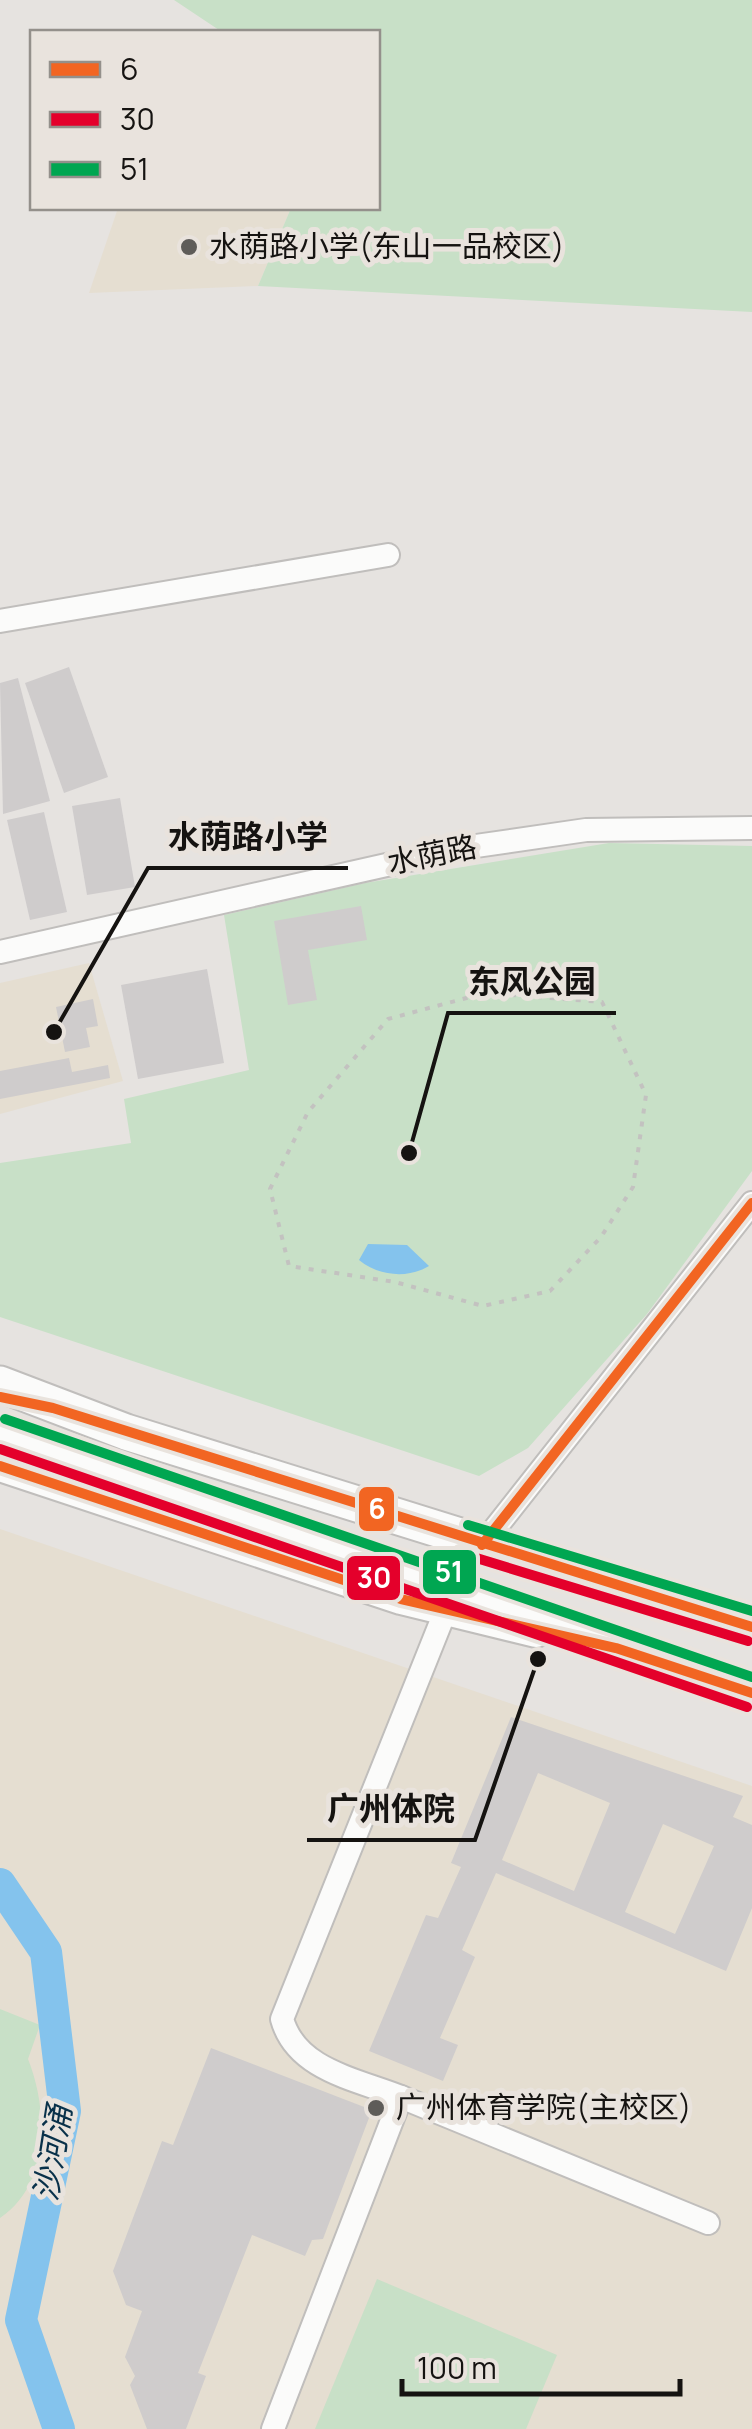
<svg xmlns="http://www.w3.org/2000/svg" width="752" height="2429" font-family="Manrope,'Noto Sans SC',sans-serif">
<rect width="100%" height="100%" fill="#e6e3e0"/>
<g fill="#e5ded1">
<path d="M118,208h173l-33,78 -169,7z"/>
<path d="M89,963l34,118 -123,33v-131z"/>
<path d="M0,1529l752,257v643h-752z"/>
</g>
<g fill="#c8e0c7">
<path d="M174,0h578v312l-494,-26 33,-78h87v-176h-156z"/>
<path d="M609,843l143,3v325l-105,143 -119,134 -49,28 -479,-159v-154l131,-20 -7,-44 125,-29 -25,-155 141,-32z"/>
<path d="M0,2009l40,16 -12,34c20,50 23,125 -28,159z"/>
<path d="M377,2279l180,76 -31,74h-211z"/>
</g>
<path fill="#84c3ed" d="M368,1244l39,1 22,21c-21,13 -51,10 -70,-6z"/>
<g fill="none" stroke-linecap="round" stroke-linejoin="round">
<path stroke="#84c3ed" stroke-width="32" d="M0,1884l46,68 19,159 -44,209 38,109"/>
</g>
<g fill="#cfcccc" fill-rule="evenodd">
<path d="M69,667l39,110 -44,16 -39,-110z"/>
<path d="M18,678l32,123 -47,13 -3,-131z"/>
<path d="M120,798l15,89 -48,8 -15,-89z"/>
<path d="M44,812l23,100 -37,8 -23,-100z"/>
<path d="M361,906l6,34 -59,10 9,50 -29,5 -14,-84z"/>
<path d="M207,969l17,94 -86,16 -17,-94z"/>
<path d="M93,999l5,27 -12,2 4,19 -25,5 -9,-45z"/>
<path d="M69,1058l3,14 36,-7 2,13 -110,21v-28z"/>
<path d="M511,1717l232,79 -10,21 19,8v83l-26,63 -230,-98 -34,77 13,7 -35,81 18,7 -15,36 -74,-30 57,-136 12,3 23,-51 -10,-4zM538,1773l72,30 -36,88 -72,-31zM663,1824l51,22 -39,88 -50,-22z"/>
<path d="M211,2048l161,62 -49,129 -11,1 -7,16 -53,-21 -54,138 8,3 -20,53h-39l-17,-44 5,-9 -10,-19 17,-46 -16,-6 -13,-34 49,-130 11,4z"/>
</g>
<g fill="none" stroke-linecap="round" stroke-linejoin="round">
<g stroke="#c0bebc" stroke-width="26">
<g id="minor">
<path d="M0,621l388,-66"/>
<path d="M0,952l462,-104 124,-18 166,-2"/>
<path d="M482,1545l270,-342"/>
<path d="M401,2097l307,126"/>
<path d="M273,2429l128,-332c-45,-18 -105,-27 -119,-78l163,-407"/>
</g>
</g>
<g stroke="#c0bebc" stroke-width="34">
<path id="major" d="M0,1466l401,133 135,33"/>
</g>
<g stroke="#c0bebc" stroke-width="39">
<g id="highway">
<path d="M0,1384l126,48 626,195"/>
<path d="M0,1433l752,260"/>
</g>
</g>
<path stroke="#c3c2c0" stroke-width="4" stroke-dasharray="5 8" stroke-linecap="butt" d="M485,993l117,9 44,93 -13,92 -32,50 -51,54 -67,15 -88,-24 -106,-16 -19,-77 38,-77 80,-93z"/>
<use href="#minor" stroke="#fbfbfa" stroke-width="22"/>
<use href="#major" stroke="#fbfbfa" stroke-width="30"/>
<use href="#highway" stroke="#fbfbfa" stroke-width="35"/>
<g stroke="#e9e3dd" stroke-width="18">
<g id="bus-1">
<path d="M0,1397l53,11 699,219"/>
<path d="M0,1466l401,133 215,49 136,45"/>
<path d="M482,1545l270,-342"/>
</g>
</g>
<g stroke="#e9e3dd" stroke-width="18">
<g id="bus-2">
<path d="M0,1449l747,258"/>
<path d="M460,1553l288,88"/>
</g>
</g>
<g stroke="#e9e3dd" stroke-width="18">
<g id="bus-3">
<path d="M5,1419l747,258"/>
<path d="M468,1525l284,86"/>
</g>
</g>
<use href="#bus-1" stroke="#f26522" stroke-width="10"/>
<use href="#bus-2" stroke="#e4002b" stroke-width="10"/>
<use href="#bus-3" stroke="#00a651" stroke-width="10"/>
</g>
<g fill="#5e5c59" stroke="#e9e3dd" stroke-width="4">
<circle cx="189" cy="247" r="10"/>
<circle cx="376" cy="2108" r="10"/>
</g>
<g text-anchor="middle" stroke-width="10" stroke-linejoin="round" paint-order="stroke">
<g font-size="30" fill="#151311" stroke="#e9e3dd" text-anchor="start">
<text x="209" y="257">水荫路小学(东山一品校区)</text>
<text x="396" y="2118">广州体育学院(主校区)</text>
</g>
<g font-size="30" fill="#151311" stroke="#e9e3dd">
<text transform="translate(432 855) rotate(-11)" y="10">水荫路</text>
</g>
<g font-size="32" font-style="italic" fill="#09314a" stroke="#e9e3dd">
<text transform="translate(53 2153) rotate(-81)" y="11">沙河涌</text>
</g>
</g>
<path fill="none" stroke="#151311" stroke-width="4" d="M54 1032L148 868H348M409 1153L448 1013H616M538 1659L475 1840H307"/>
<g fill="#151311" stroke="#e9e3dd" stroke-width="4">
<circle cx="54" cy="1032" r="10"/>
<circle cx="409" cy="1153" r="10"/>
<circle cx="538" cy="1659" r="10"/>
</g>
<g font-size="32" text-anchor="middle" font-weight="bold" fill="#151311" stroke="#e9e3dd" stroke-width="10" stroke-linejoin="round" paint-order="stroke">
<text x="248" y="848">水荫路小学</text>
<text x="532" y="993">东风公园</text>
<text x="391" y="1820">广州体院</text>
</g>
<g stroke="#e9e3dd" stroke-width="4">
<rect x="357" y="1485" width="39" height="48" rx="10" fill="#f26522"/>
<rect x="421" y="1548" width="57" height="48" rx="10" fill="#00a651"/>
<rect x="345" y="1554" width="57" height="48" rx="10" fill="#e4002b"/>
</g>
<g font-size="28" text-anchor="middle" font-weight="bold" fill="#fff">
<text x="377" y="1519">6</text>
<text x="449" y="1582">51</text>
<text x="374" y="1588">30</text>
</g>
<rect x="30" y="30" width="350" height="180" fill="#e9e3dd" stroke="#94908b" stroke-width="2.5"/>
<rect x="50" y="62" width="50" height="15" fill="#f26522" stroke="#94908b" stroke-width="2.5"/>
<text x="120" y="80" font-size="30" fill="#151311">6</text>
<rect x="50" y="112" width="50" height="15" fill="#e4002b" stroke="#94908b" stroke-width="2.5"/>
<text x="120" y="130" font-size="30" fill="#151311">30</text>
<rect x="50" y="162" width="50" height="15" fill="#00a651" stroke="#94908b" stroke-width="2.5"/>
<text x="120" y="180" font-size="30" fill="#151311">51</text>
<path d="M402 2379v15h278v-15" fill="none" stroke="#151311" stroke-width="5"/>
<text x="417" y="2379" font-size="30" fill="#151311" stroke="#e9e3dd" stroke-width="8" paint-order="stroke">100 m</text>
</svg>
